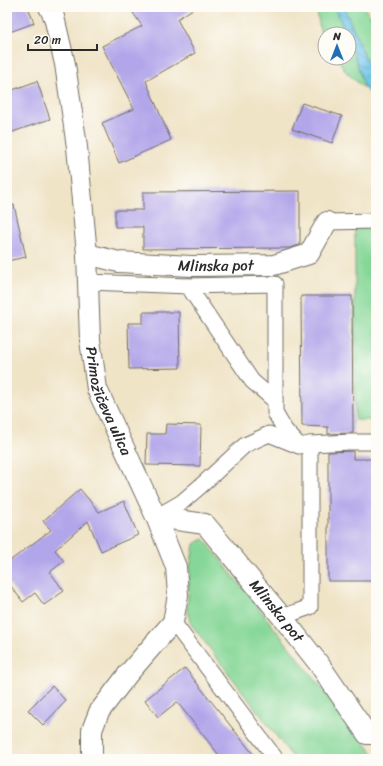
<svg xmlns="http://www.w3.org/2000/svg" width="383" height="766" font-family="Sriracha,sans-serif">
<defs>
<pattern id="water-waves" width="16" height="10" patternUnits="userSpaceOnUse"><rect width="16" height="10" fill="#6ac3e8"/><path d="M0 5q4-4 8 0t8 0" fill="none" stroke="#579fbc"/></pattern>
</defs>
<rect width="100%" height="100%" fill="#fdfcf7"/>
<filter id="ink" filterUnits="userSpaceOnUse"><feTurbulence type="fractalNoise" baseFrequency=".025" numOctaves="2"/><feDisplacementMap in="SourceGraphic" scale="8" xChannelSelector="R" yChannelSelector="G"/><feConvolveMatrix kernelMatrix="1 2 1 2 8 2 1 2 1" color-interpolation-filters="sRGB"/></filter>
<filter id="wash" filterUnits="userSpaceOnUse"><feTurbulence type="fractalNoise" baseFrequency=".012" numOctaves="4" result="noise"/><feDisplacementMap in="SourceGraphic" scale="16" xChannelSelector="R" yChannelSelector="G"/><feGaussianBlur stdDeviation="0.9" result="paint"/><feColorMatrix in="noise" values="0 0 0 0 0 0 0 0 0 0 0 0 0 0 0 0 0 1.4 0 .05"/><feComposite in="paint" operator="in"/></filter>
<g filter="url(#wash)">
<rect width="100%" height="100%" fill="#f0e4c7"/>
<g fill="#86d797" stroke="#588161">
<path d="M316,7h48l5,8 7,3v81l-29,-26 -10,-15h12v-24h-24v6l-4,-5z"/>
<rect x="355" y="228" width="21" height="192"/>
<path d="M204,539l172,218v2h-82l-103,-135 -4,-13 3,-43 4,-24z"/>
</g>
<path fill="url(#water-waves)" stroke="#4a778a" d="M335,7h9l32,76v16l-11,-10 -9,-28 -7,-19v-8h-3z"/>
<g id="blocks">
<g fill="#b2a6ea">
<path d="M7,7h21l6,16 -27,10z"/>
<path d="M129,7h67l-19,12 18,34 -49,28 25,59 -52,23 -17,-40 32,-14 -32,-63 40,-20z"/>
<path d="M37,81l13,38 -43,15v-42z"/>
<path d="M302,103l40,13 -10,27 -40,-14z"/>
<path d="M300,191v54l-11,3 -146,1v-22h-28v-17h28v-18z"/>
<path d="M14,205l12,52 -19,4v-55z"/>
<path d="M301,296h51l1,137 -25,1v-7l-26,-1z"/>
<path d="M143,312h36l1,56 -51,1 -1,-46h15z"/>
<path d="M166,424l35,1 -1,41 -54,-1 1,-31h18z"/>
<path d="M353,451v8h23v122h-48v-129z"/>
<path d="M80,489l19,23 25,-11 14,34 -37,16 -13,-30 -33,29 9,11 -14,11 14,19 -20,14 -9,-12 -12,9 -16,-21v-18l44,-33 -8,-9z"/>
<path d="M185,668l41,52 31,39h-35l-45,-57 -19,15 -13,-17z"/>
<path d="M52,686l14,15 -23,24 -15,-15z"/>
</g>
</g>
</g>
<g filter="url(#ink)">
<use href="#blocks" fill-opacity="0" stroke="#706c62" stroke-width="1"/>
<g fill="none" stroke-linecap="round" stroke-linejoin="round">
<g stroke="#706c62" stroke-width="17">
<g id="pedestrian">
<path d="M327,222l49,-1"/>
<path d="M88,282l100,4 64,95 23,20"/>
<path d="M188,286l87,-2v129l10,17 12,13"/>
<path d="M310,444l41,-2h25"/>
<path d="M156,517l26,-15 22,-19 41,-38 24,-11 30,12 11,-2v163l-28,10"/>
<path d="M173,622l103,137"/>
</g>
</g>
<g stroke="#706c62" stroke-width="22">
<g id="minor">
<path id="s1" d="M49,7l5,10 11,47 12,83 10,107 3,86 7,49 59,128 20,50 2,28 -5,27 -45,52 -29,38 -7,18v29"/>
<path id="s2" d="M87,254l32,8 72,4 83,-1 35,-11 18,-32"/>
<path id="s3" d="M156,517l49,7 77,93 37,47 48,70h9"/>
</g>
</g>
<use href="#pedestrian" stroke="#fff" stroke-width="15"/>
<use href="#minor" stroke="#fff" stroke-width="20"/>
</g>
</g>
<g text-anchor="middle" stroke-width="3.5" stroke-linejoin="round" paint-order="stroke">
<g font-size="15" fill="#2b2b2b" stroke="#fdfcf7">
<text dy="5" stroke="none"><textPath href="#s2" startOffset="130">Mlinska pot</textPath></text>
<text dy="5" stroke="none"><textPath href="#s1" startOffset="401">Primožičeva ulica</textPath></text>
<text dy="5" stroke="none"><textPath href="#s3" startOffset="162">Mlinska pot</textPath></text>
</g>
</g>
<rect width="383" height="766" fill="none" stroke="#fdfcf7" stroke-width="24"/>
<g transform="translate(337 46)"><circle r="19" fill="#fdfcf7" stroke="#a9a8a5"/>
<path d="M0-3L7 15L0 10L-7 15Z" fill="#1f6fb2"/>
<text y="-6" font-size="11" font-weight="bold" text-anchor="middle" fill="#2b2b2b">N</text>
</g>
<path d="M28 44v6h69v-6" fill="none" stroke="#2b2b2b" stroke-width="2"/>
<text x="34" y="44" font-size="12" fill="#2b2b2b" stroke="#fdfcf7" stroke-width="3" paint-order="stroke">20 m</text>
</svg>
